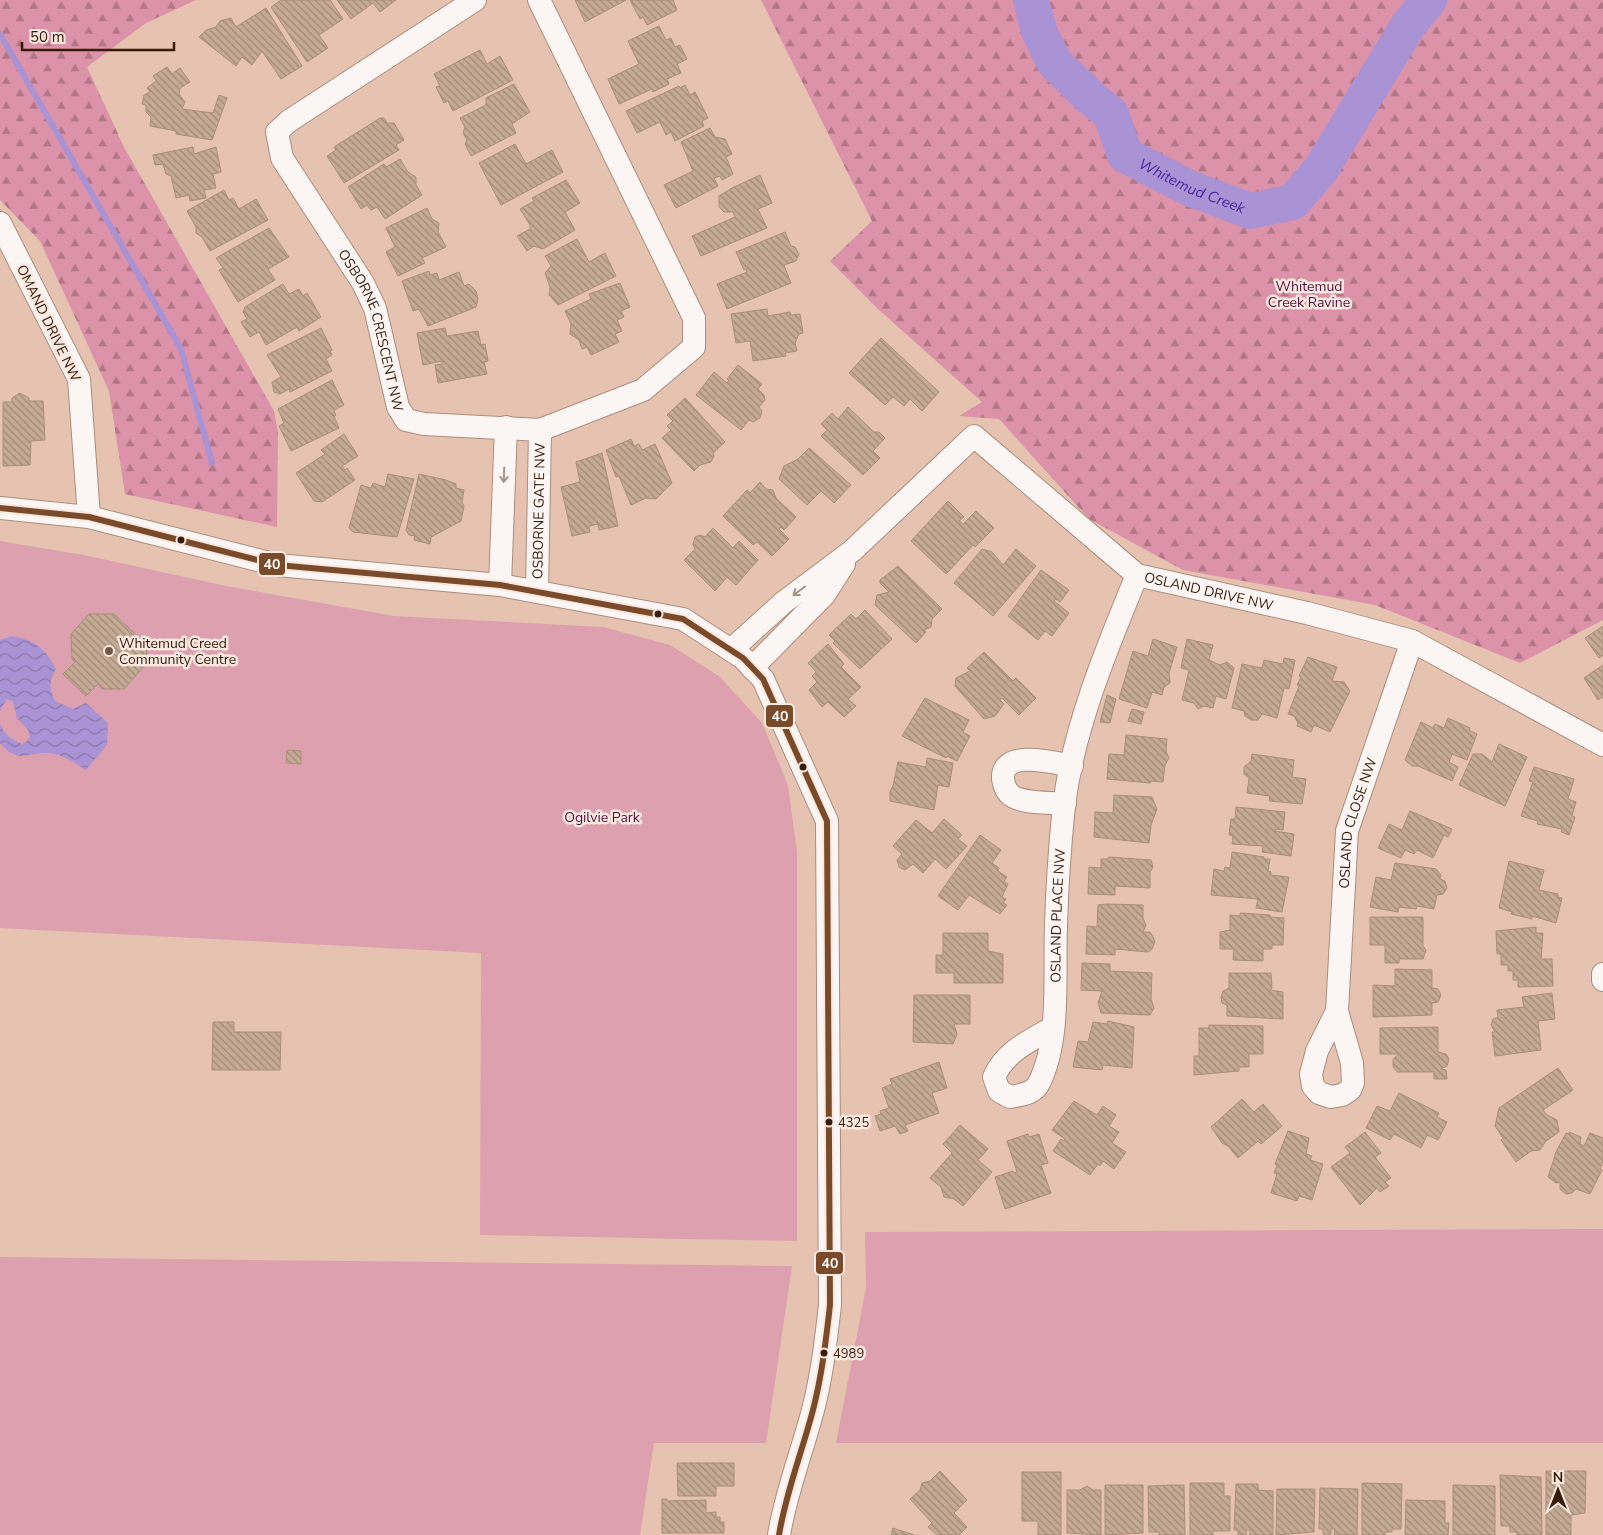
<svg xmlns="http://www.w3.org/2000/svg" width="1603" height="1535" font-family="'Nunito Sans',sans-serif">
<defs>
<pattern id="forest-firs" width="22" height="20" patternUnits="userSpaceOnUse" patternTransform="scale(1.25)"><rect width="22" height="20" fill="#dc92a8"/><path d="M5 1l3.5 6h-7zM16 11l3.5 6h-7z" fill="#b37687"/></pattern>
<pattern id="water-waves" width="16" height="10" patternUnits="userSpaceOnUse" patternTransform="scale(1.25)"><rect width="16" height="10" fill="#a993d4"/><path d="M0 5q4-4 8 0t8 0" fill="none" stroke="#8b77aa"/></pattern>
<pattern id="building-back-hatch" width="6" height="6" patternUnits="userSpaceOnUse" patternTransform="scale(1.25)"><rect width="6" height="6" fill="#c5aa95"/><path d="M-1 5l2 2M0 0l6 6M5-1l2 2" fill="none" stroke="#a18a78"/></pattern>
</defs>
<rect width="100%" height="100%" fill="#e6c3b0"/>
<g fill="url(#forest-firs)">
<path d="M0,0h196l-50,23 -59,44 38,82 149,262 4,22 -1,94 -152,-33 -16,-103 -69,-150 -40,-41z"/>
<path d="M761,0h842v620l-83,43 -145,-58 -192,-35 -94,-51 -90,-100 -40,-3 23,-14 -104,-93 -48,-48 42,-40z"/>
</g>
<g fill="#dda0ae">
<path d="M0,541l84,14 142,31 168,30 209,11 67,18 49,31 43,47 26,62 9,67v389l-317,-6 1,-282 -481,-25z"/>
<path d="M1603,1229v214h-767l30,-155 -1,-56z"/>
<path d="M0,1257l792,9 -26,177h-112l-14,92h-640z"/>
</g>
<path fill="url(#water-waves)" d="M11,636c24,4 34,12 45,33 -7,11 -7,20 -1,32l18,8 13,-6 22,20 -1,22 -21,25c-12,-8 -25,-17 -40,-17 -22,0 -28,11 -46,-10v-19c4,10 12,16 22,20l4,-2 4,-5 -2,-7 -11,-12 -4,-16 -6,-3 -7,12v-71z"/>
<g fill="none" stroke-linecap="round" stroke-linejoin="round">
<path stroke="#a993d4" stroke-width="6" d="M0,34l181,315 31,114"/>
<path stroke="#a993d4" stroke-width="36" id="s1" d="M1031,0l8,31 15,31 37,36 20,16 14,41 64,33 61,23 43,-9 28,-33 88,-145 20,-24"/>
</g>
<g fill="url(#building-back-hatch)" stroke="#a98e78">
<path d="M281,0h49l13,19 -24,16 9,13 -21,14 -36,-55z"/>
<path d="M337,0h59l-16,12 -7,-9 -22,16z"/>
<path d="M575,0h51l-41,22z"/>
<path d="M630,0h43l4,10 -30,15 -4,-8 -3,2z"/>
<path d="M266,8l36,58 -21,13 -19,-28 -10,14 -10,-8 -6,9 -37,-29 7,-7 10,-3 4,-6 11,-3 5,9z"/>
<path d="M659,26l7,14 5,-2 4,9 5,-2 7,14 -10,5 4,9 -14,6 2,5 -16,8 -1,-3 -33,15 -11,-25 31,-15 -11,-23z"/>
<path d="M480,50l7,14 13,-8 13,24 -60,31 -5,-10 -4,2 -8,-16 4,-1 -6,-12z"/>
<path d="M167,67l5,7 8,-6 10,14 -10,6 -1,6 6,8 -3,7 31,4 6,-18 8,3 -15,42 -36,-6v-3l-26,-5 1,-9 -5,-5v-7l-4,-1 2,-9 6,-3 -3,-4 9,-7 -3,-5z"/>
<path d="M514,84l16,28 -18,12 4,9 -45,23 -6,-12 2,-4 -4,-7 2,-6 -5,-9 26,-13v-7z"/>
<path d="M685,85l5,10 5,-3 13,26 -6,3 2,5 -29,15 -4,-9 -5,3 -6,-13 -23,11 -11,-22 53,-25 1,2z"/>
<path d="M380,118h4l3,5h7l10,17 -8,5 3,5 -55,33 -17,-27 9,-6 -2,-3z"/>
<path d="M710,128l5,9 10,2 7,15 -6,3 7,17 -11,6 -2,-4 -6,2 4,8 -42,22 -12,-23 29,-14 -12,-29z"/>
<path d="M515,144l11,20 26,-14 11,22 -62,33 -22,-42z"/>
<path d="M193,147l1,7 22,-7 5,25 -8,2 3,14 -12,2 2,8 -16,3 -1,-6 -13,3 -5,-22 -5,-2 -3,-10 -8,1 -2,-10z"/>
<path d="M400,159l8,13 8,5v8l6,10 -37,24 -8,-12 -6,3 -4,-5 -6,4 -13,-22 36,-23 2,3z"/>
<path d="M760,175l12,28 -14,6 9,19 -66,28 -9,-20 43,-19 -2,-5h-9l-5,-5v-11l13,-8z"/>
<path d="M566,180l14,23 -15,9 10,18 -32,19 -9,-3 -7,5 -10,-15 13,-7v-4l-10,-16 14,-8 -2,-3z"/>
<path d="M224,190l5,10 4,-2 6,11 17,-10 12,21 -58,31 -8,-14 -6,-4v-6l-9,-16z"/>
<path d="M427,208l5,11 7,4 -1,9 8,15 -24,11 3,5 -27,13 -12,-24 9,-5 -9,-19z"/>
<path d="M269,228l20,29 -21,12 7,11 -37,22 -19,-32 4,-2 -7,-10z"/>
<path d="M785,232l6,14 4,1 4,7 -3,7 -12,4 7,18 -64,26 -10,-25 30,-12 -1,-3 -2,1 -8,-18z"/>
<path d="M577,239l12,23 16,-9 11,23 -58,29 -9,-10 1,-8 -5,-14 6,-7 -6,-10z"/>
<path d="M429,271l1,4 7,-2 2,7 20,-8 5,14 5,-2 7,7 2,8 -2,8 -48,19 -9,-17 -6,2 -11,-30z"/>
<path d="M620,283l10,24 -9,4 3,6 -7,3 5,11 -7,3 4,8 -28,13 -4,-8 -5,2 -3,-9 -9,-6 1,-10 -6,-13 26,-12 -2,-5z"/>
<path d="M283,284l6,10 10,-5 4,7 4,-3 14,24 -22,14 -2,-4 -31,18 -7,-13 -9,5 -9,-15 6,-3 -4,-7 2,-5z"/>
<path d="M767,309l1,7 22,-4 1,3 9,-1 3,19 -4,1 -4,9 2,8 -12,2 1,3 -33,5 -3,-20 -14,2 -5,-29z"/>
<path d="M321,328l11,22 -2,1 2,4 -6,4 6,12 -42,21 -1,-3 -9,5 -6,-2 -2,-10 9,-5 -14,-22z"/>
<path d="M445,328l2,8 31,-5 3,14 4,-1 3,17 -4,1 3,12 -49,9 -3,-18 7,-1v-3l-19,4 -6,-32z"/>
<path d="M881,338l58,54 -17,19 -12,-12 -6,7 -11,-9 -8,8 -36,-32z"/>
<path d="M738,365l24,19 -4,5 6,6 1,5 -6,7 3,4 -2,7 -7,4 -4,-2 -8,10 -45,-35 18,-23 13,11 2,-3 -2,-1z"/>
<path d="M332,380l12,25 -10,5 2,5 -2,1 5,12 -48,23 -12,-25 5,-3 -6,-14z"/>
<path d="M20,393l9,5v3h14l2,39 -14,1 -1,24 -27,1v-64h9v-4z"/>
<path d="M685,398l40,44 -12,11 1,3 -3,6 -11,3 -6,6 -32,-33 9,-8 -4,-4 6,-5 -6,-6z"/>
<path d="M848,407l26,25h5l6,6 -12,13 7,7 -17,17 -42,-39 6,-6 -6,-6 11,-11 6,6z"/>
<path d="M344,434l14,22 -16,10 3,4 2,-2 8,12 -33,22 -8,-1 -18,-28 29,-19 -4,-4z"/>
<path d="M631,439l3,7 5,-2 3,6 13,-6 17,39 -16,16 -10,-1 -15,7 -12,-29 -3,1 -10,-27z"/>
<path d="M809,448l42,37 -17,18 -13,-12 -14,14 -28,-26 5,-13 14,-7z"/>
<path d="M602,453l16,73 -19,4 -1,-6 -9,2 1,6 -18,4 -11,-49 19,-5 -4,-20z"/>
<path d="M388,474l26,5 -17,58 -44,-5 -4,-4 12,-43 10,3 2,-5 12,4z"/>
<path d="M419,474l27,6 10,4v4l8,2 -2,12 2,4 -3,15 -30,16 -1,7 -16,-4 1,-4 -6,-1 -3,-5z"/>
<path d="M760,482l6,7 7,1 3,8 20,19 -12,13 -3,-3 -2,2 10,10 -17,17 -15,-14 -4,3 -30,-29 24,-26 3,3z"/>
<path d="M948,501l16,16 -5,4 4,3 13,-13 18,17 -19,19 -2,-2 -27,29 -35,-33z"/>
<path d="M713,528l20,20 6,-7 19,19 -22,25 -9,-8 -12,14 -31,-31 11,-11 -2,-5 2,-7 5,-2 5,2z"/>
<path d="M982,549l10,3 11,13 13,-16 20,17 -43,50 -39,-33z"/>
<path d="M898,566l44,43 -10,10 -1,8 -7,3 2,2 -10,11 -41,-38 2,-10 12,-3 -9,-9v-3z"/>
<path d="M1041,570l28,20 -9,12 -4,-3 -2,2 15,12 -17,23 -7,-5 -7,9 -30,-24z"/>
<path d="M865,610l27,29 -32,30 -27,-26 2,-2 -6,-6 22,-21 5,5z"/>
<path d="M89,614h25l33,31 -1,19 -22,25h-22l-4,-5 -12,12 -23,-22 12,-12 -3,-3 -1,-25z"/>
<path d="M1603,626v29l-4,3 -14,-20z"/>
<path d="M1153,639l24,8 -8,26 1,10 -6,4 -2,8 -10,-3 -5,16 -28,-9 14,-48 15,5z"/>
<path d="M1187,639l26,6 -4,15 11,5 7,-3 7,6 -8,31 -10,-3 -3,12 -9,-2 -6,3 -4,-6 -12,-3 7,-30 -8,-2z"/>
<path d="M828,644l16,20 -3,3 20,20 -13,12 8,7 -12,11 -16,-15 -6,5 -13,-17 8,-8 -5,-6 4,-4 -8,-9z"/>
<path d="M984,652l29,29 3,-3 20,20 -17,17 -17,-17 -2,2 4,4 -9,12 -11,3 -29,-33 1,-8 14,-7 -3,-3z"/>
<path d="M1308,657l29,10 -5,14 12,1 6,9 -20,41 -16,-7 -3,7 -14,-6 1,-3 -4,-7 -6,-2 11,-28 -2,-1 4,-8 -2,-1z"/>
<path d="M1284,658l11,2 -6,29 -5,-1 -7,30 -15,-4 -4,6h-7l-6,-4 -1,-5 -12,-3 10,-44 20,4 2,-8 19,4z"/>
<path d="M1603,665v32l-5,3 -14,-22z"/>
<path d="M1107,695l9,4 -6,24 -10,-1z"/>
<path d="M925,698l44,22 -6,12 7,4 -13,25 -10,-5 -1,2 -44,-22z"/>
<path d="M1132,709l12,3 -3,12 -13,-3z"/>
<path d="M1448,718l22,10 -1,2 8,4 -10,26 -15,-6 -3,8 9,5 -6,14 -34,-15h-6l-7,-6 16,-38 12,6 2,-4 9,4z"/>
<path d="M1126,735l41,4 -1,12 3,7 -4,7 -2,17 -12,-1 -1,2 -43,-4 2,-25 15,1z"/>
<path d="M1499,744l28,13 -22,49 -46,-21 14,-31h9l10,8z"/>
<path d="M287,750l14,1v13l-15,-1z"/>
<path d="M1252,754l42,6 -2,17 14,2 -4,25 -33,-3 1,-5 -23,-3 2,-15 -5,-4v-7l7,-6z"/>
<path d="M927,758l26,5 -4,24 -11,-2 -4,25 -44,-9v-10l3,-5 5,-24 28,5z"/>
<path d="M1534,767l40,12 -6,20 8,3 -4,14 3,1 -6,18 -8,-3 1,-3 -25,-5 1,-3 -17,-5 12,-34 -4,-1z"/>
<path d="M1114,795l38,2 5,12 -6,16 -2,18 -55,-6 1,-25 18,1z"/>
<path d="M1236,807l49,5 -2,18 -8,-1v2l19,3 -3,22 -29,-4 1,-6 -31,-2 1,-8 -4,-1 2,-16h4z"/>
<path d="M1410,811l42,18 -4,8 -4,-2 -11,23 -16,-8 -3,4 -9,-4 -4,8 -23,-10 11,-24 13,6z"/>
<path d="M944,819l18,16 -4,4 9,7 -21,23 -11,-10 -12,14 -10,-9 -8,6 -6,-3 -2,-7 5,-6 -9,-8 23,-26 16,13z"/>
<path d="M980,835l21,15 -9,13 7,5 -1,3 9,6 -3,4 4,3 -6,13 4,2 -3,4 4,2 -7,9 -31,-19 -11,15 -20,-14z"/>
<path d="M1232,852l32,5v2h6l-2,12 3,1v3l18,2 -7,35 -26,-4 2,-9 -47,-4 3,-26 10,2 1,-4 5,1z"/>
<path d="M1109,857l42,3 2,7 -3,5v16l-35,-2v9l-27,-1 1,-27 12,1v-9h7z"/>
<path d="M1509,861l35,9 -5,20 19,4v3l4,1 -6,25 -24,-7v3l-21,-5 1,-2 -13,-4z"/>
<path d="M1395,863l41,6 5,6 -1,4 5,2 2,7 -4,6 -6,1 -3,14 -17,-3 -1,3 -17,-2 -1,5 -28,-5 6,-30 15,3z"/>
<path d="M1106,904l37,1v13l3,7 -3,7h7l3,5 2,5 -3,7 -4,3 -33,-3v6l-29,-1 1,-28 10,1 1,-22z"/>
<path d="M1240,913l30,2v2l14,1 -1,27h-11v4h-9v12l-30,-1 1,-11h-14v-17l10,-2v-15l10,1z"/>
<path d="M1370,917h53v29l3,4 -3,9h-24v4h-14v-18h-15z"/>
<path d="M1536,927v6h7l-2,26h11l1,27 -35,1v-7h-5v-9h-5v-6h-7v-11h-4l-1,-23z"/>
<path d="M943,933h45v18l15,3v29h-49v-10h-18v-18h7z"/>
<path d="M1082,963l28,1v7l42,2 -1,26 3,9 -4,7 -49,-2 -3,-10 4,-12 -21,-1z"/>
<path d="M1395,969l37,1v18l6,1 3,6 -3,7 -6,1v12l-59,2v-32l22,1z"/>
<path d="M1229,973h42l1,15 -2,2 13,2v27l-56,-3v-11l-5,-2 -1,-6 2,-6 6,-3z"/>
<path d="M1552,993l3,26 -17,2 3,29 -46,6 -3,-24h3l-4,-7 2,-6 5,-2 -1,-7 27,-3 -2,-10z"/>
<path d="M914,995h56v29h-16l3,10 -4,10 -40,-2z"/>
<path d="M1108,1021l26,6 -2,41 -29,-3 -1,5 -29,-3 5,-26 10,1 5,-20 14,2z"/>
<path d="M213,1022h21v10h47l-1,38h-68z"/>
<path d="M1209,1025l54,1v28h-14v13h-10v4l-45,4v-19h5v-28h10z"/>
<path d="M1438,1027v25l8,2 3,5 -2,7 -6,3 5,1 1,9h-13v-7h-37l-4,-5v-8l6,-5h-19v-26z"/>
<path d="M939,1062l8,26 -15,5 7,20 -34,12 3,6 -8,3 -5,-8 -15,5 -5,-15 6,-2 -1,-3 9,-3 -7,-20 10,-4 -2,-5z"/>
<path d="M1558,1068l15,22 -30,20 4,5 10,5 2,12 -13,9 -6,9 -9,1 -15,11 -15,-22 2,-2 -8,-12 4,-18z"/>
<path d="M1399,1093l40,20 -2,4 10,5 -9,18 -11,-5 -6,13 -27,-14 -4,6 -24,-12 11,-22 13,5z"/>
<path d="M1242,1099l12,13 9,-8 19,22 -21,18 -3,-3 -20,17 -10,-12 -6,-3 -11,-16z"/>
<path d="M1074,1101l23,14 6,-9 13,9 -7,11 10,6 -7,11 14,9 -12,17 -11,-8 -3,5 -2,-2 -8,11 -37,-24 8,-12 3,2 1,-2 -13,-9z"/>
<path d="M960,1125l28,24 -10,11 14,12 -29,34 -9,-7 -10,-2 -3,-10 -11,-9 22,-25 -9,-9z"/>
<path d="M1288,1131l21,7 -3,16 6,2 -2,4 13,4 -11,36 -13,-4 -2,5 -26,-8 6,-19 -3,-1 3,-8 -2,-1z"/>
<path d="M1365,1132l16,21 -6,4 16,21 -6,4 4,4 -9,6 -3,-4 -17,17 -29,-38 19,-14 -5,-6z"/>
<path d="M1569,1132l12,5 -1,7 4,2 6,-13 13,5v23l-3,8 2,1 -12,24 -14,-5 -4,4 -6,1 -6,-5v-7l-4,1 -8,-6 8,-25 10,-19 3,1z"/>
<path d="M1028,1134l1,3 10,-3 9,29 -7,2 10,28 -46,16 -10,-32 18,-6 1,2 3,-1 -10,-31z"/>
<path d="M677,1463h57v23h-18v10h-38z"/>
<path d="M940,1471l27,29 -13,13 13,14 -8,8h-22l-9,-8 4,-4 -22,-24 10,-9 2,-7 8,-2z"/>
<path d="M1546,1471h40l-1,42 -14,2v20h-25z"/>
<path d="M1022,1472h39v63h-23v-14h-16z"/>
<path d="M1500,1475l41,2 1,58h-25v-3h-7v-6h-9z"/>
<path d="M1190,1483h34v13h6v35h-17v4h-23z"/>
<path d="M1362,1483l40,1 -1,45h-9v3h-7v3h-23z"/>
<path d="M1236,1484h22v6l15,1v44h-23v-5h-4v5h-8v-5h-4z"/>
<path d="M1105,1485h38v48l-38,2z"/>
<path d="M1172,1485h12l1,50h-26v-3h-10l-1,-46z"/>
<path d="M1453,1485l42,1v49h-42z"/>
<path d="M1087,1486l6,4h8v45l-34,-2v-43h13z"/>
<path d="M1320,1488l38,1 -1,46h-23l1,-6h-4v5h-8v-5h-4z"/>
<path d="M1277,1489h38l-1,43 -38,3z"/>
<path d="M662,1499h5v2l39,-1v13l10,-1v5h4v5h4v11h-62z"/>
<path d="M1406,1500l39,1v22h4l-1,12h-43z"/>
<path d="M893,1528l21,7h-23z"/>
</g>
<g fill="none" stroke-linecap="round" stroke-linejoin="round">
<g stroke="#ab8d7d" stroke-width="24">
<g id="minor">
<path id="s2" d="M475,0l-186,121 -12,11 5,26 81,125 12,25 23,99 8,13 18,4 116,6 103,-40 51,-43v-29l-155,-318"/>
<path d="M0,223l79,156 10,138"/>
<path d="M0,508l89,9 188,48 223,20 183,34 60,39 20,21 64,142 3,484c-4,35 -8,70 -17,105 -11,42 -27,82 -34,125"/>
<path d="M500,585l6,-158"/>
<path id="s3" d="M537,592l3,-162"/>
<path id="s4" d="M731,650l53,-48 68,-51 122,-115 163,139 170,38 105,28 191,104"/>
<path d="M752,668l72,-73 20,-31"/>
<path d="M1065,804c-16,-2 -40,0 -53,-8 -6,-4 -8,-10 -9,-17 -2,-31 52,-16 69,-13"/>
<path d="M1603,974v6"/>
<path id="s5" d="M1337,1011l15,52 1,20 -3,7 -8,5 -11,2 -12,-4 -6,-7 -2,-12 6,-23 20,-40 10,-180 65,-190"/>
<path id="s6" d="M1052,1028c-23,13 -47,24 -58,49l5,14 11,6c10,-2 24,-3 29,-14 22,-43 15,-110 17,-157 1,-40 4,-81 8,-121 10,-79 43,-157 73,-230"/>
</g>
</g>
<use href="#minor" stroke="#fbf6f3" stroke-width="22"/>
<g stroke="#fae9e1" stroke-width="10">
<path id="bus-1" d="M0,508l89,9 188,48 223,20 183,34 60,39 20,21 64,142 3,484c-4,35 -8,70 -17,105 -11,42 -27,82 -34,125"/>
</g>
<use href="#bus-1" stroke="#7a4b2a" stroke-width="6"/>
</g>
<defs><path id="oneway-shaft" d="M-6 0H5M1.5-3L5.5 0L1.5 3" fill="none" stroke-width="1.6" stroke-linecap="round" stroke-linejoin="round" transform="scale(1.25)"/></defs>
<g stroke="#a4938a">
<use href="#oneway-shaft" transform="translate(504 475) rotate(92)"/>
<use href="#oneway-shaft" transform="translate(799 591) rotate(143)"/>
</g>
<g fill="#391b0a" stroke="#fae9e1" stroke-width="2">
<circle cx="181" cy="540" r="4.5"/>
<circle cx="658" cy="614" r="4.5"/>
<circle cx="803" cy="767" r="4.5"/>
<circle cx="829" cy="1122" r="4.5"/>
<circle cx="824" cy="1353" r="4.5"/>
</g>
<circle fill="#765644" stroke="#fae9e1" stroke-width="2" cx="109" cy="651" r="5"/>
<g text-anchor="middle" stroke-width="5" stroke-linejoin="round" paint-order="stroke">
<g font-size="13" fill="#391b0a" stroke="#fae9e1" text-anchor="start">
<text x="838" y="1127">4325</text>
<text x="833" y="1358">4989</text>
</g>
<g font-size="14" fill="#531138" stroke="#fae9e1">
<text x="1309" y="291">Whitemud<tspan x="1309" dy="16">Creek Ravine</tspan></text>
<text x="602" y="822">Ogilvie Park</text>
</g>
<g font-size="14" fill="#391b0a" stroke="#fae9e1">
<text transform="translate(49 323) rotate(64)" y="5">OMAND DRIVE NW</text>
<text dy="5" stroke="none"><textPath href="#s2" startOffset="461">OSBORNE CRESCENT NW</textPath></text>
<text dy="5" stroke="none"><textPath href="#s3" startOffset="81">OSBORNE GATE NW</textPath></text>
<text dy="5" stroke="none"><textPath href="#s4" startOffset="612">OSLAND DRIVE NW</textPath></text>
<text dy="5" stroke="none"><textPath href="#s5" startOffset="395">OSLAND CLOSE NW</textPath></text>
<text dy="5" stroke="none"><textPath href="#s6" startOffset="308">OSLAND PLACE NW</textPath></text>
</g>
<g font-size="14" fill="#391b0a" stroke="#fae9e1" text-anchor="start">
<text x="119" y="648">Whitemud Creed<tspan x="119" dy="16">Community Centre</tspan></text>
</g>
<g font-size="15" font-style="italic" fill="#49279d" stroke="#fae9e1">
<text dy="5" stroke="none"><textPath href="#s1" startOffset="261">Whitemud Creek</textPath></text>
</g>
</g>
<g stroke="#fae9e1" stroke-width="2">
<rect x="258" y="552" width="28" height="24" rx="5" fill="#7a4b2a"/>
<rect x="765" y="704" width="29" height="24" rx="5" fill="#7a4b2a"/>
<rect x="815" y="1251" width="29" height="24" rx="5" fill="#7a4b2a"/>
</g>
<g font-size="14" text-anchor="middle" font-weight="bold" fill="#fff">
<text x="272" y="569">40</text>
<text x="780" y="721">40</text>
<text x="830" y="1268">40</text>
</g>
<g transform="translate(1558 1490)" stroke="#fae9e1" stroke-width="4" paint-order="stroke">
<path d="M0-4L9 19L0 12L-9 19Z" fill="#391b0a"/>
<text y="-8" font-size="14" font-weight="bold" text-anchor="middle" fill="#391b0a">N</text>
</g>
<path d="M22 42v8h152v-8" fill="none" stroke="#391b0a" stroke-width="2.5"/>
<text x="30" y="42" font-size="15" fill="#391b0a" stroke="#fae9e1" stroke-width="4" paint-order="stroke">50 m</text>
</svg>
